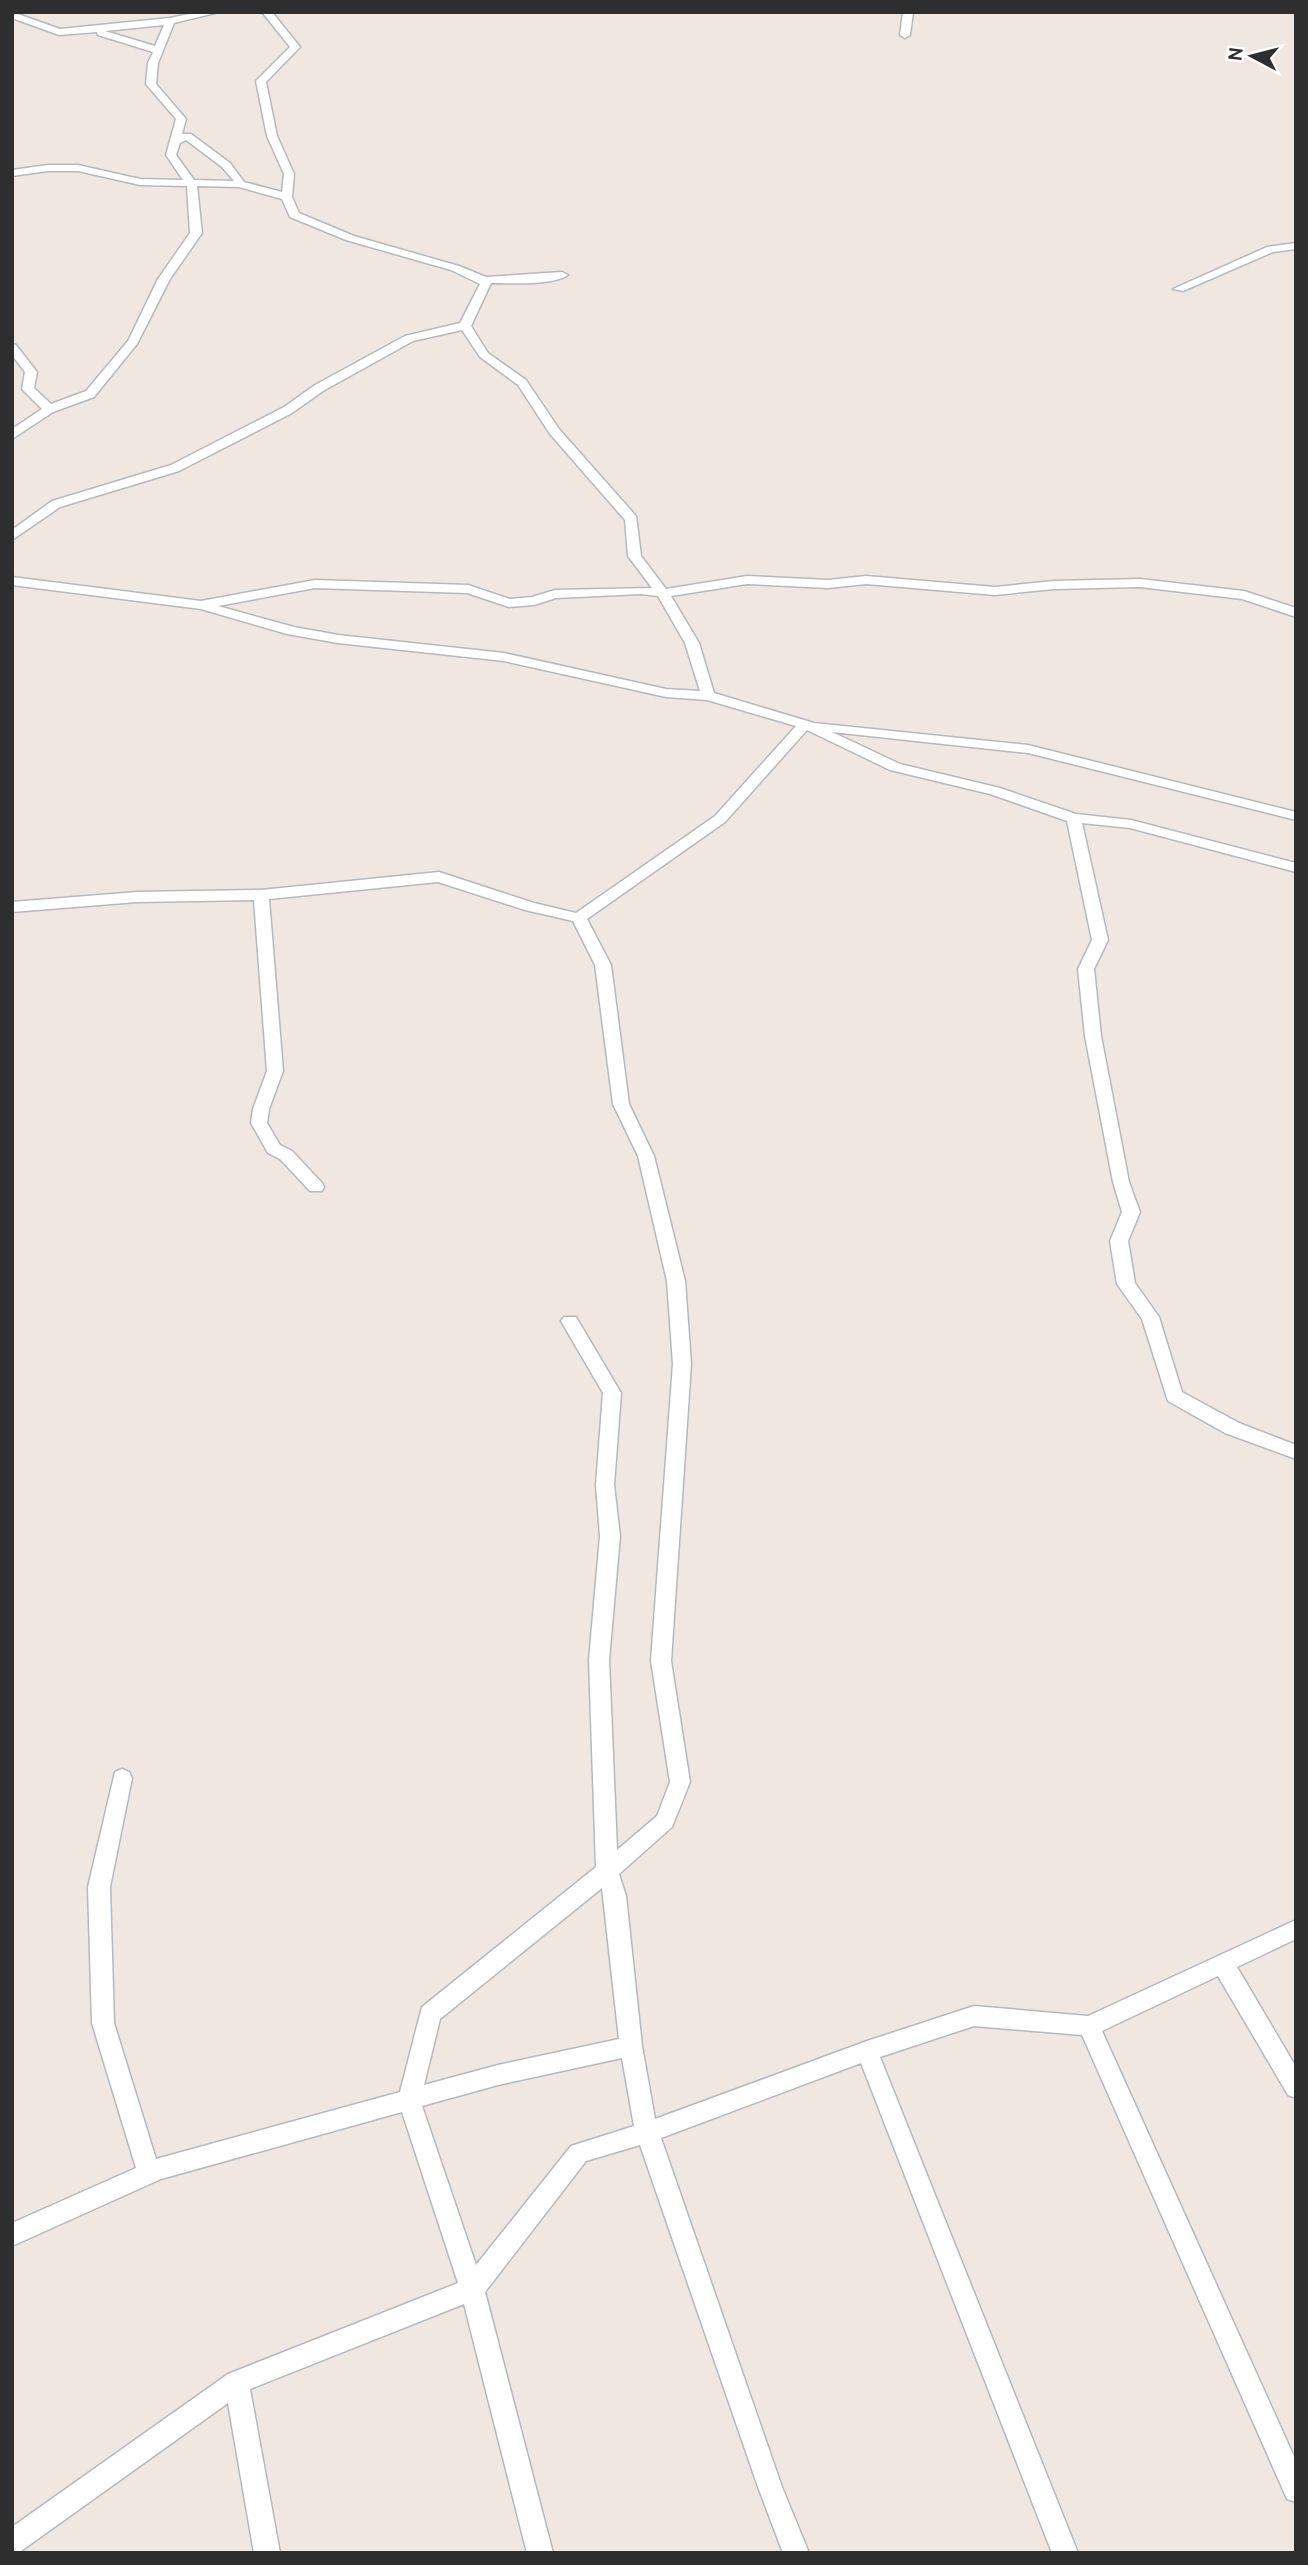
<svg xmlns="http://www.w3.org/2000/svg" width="1308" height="2565" font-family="Cabin,sans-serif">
<rect width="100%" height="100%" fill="#f0e7e0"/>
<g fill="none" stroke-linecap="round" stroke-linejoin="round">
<g stroke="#b4b8c2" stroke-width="3">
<g id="street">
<path d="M12,12l48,17 110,-11 29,-6h20l-45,11 -16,40 -2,21 30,35 -4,15h9l39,29 14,19 38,10 2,-18 -17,-38 -11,-55 34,-34 -28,-35h10l28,35 -34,35 11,54 17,38 -2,23 7,16 55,23 105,30 27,11 76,-5 6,3c-16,11 -57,8 -77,8l-20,43 17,27 38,27 33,49 77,87 5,40 25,33 81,-13 81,4 38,-4 129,11 59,-6 86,-2 104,12 52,17v9l-54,-18 -102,-12 -86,2 -59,6 -129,-11 -38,4 -81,-4 -76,12 28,47 15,50 100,30 214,22 268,67v8l-268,-67 -196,-21 68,32 100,24 76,26 55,6 165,43v9l-166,-44 -48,-5 26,117 -14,29 7,67 28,146 11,30 -12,29 7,42 24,34 23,75 57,31 57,22v14l-71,-26 -57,-32 -26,-82 -25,-35 -7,-43 12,-29 -9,-30 -28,-146 -7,-67 14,-29 -25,-119 -77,-27 -100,-24 -83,-40 -82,92 -138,97 24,46 18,139 25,52 31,125 6,83 -20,297 19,121 -18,45 -53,47 7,22 16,150 13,73 212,-78 107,-35 114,10 208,-96v19l-59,28 59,100v31l-8,-3 -70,-119 -116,55 194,430v41l-9,-3 -205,-464 -108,-9 -94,31 198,496h-26l-191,-490 -200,75 121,349 27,66h-26l-25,-66 -118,-342 -54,16 -101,131 68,261h-26l-63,-249 -214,85 30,164h-26l-26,-150 -207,148 -9,2v-26l216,-153 230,-91 -56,-171 -241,67 -149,67v-23l124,-55 -44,-145 -4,-136 27,-115 7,-3 7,3 3,6 -22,109 4,136 42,136 244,-67 22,-85 174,-140 -7,-207 11,-124 -4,-51 7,-92 -42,-72 3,-4h12l45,76 -7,92 6,51 -11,124 8,190 40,-34 13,-34 -19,-121 22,-297 -6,-83 -29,-125 -25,-52 -18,-139 -22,-44 -48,-11 -87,-28 -169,17 14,172 -14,38 -2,14 13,22 12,6 30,32 2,4 -2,4h-12l-30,-32 -12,-6 -17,-30 2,-14 14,-38 -13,-171 -117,2 -125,10v-10l125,-10 124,-2 178,-18 95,31 42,10 139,-97 81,-90 -89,-26 -41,-3 -162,-36 -166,-18 -51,-9 -86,-25 -189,-24v-8l189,24 114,-21 153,5 42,14 22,-2 23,-7 97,-2 -24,-32 -3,-36 -75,-86 -32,-49 -38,-28 -18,-27 -49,11 -90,50 -31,22 -113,58 -119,36 -48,33v-10l40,-29 119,-36 113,-58 31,-22 90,-49 55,-13 20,-39 -29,-14 -105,-30 -56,-23 -8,-18 -43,-12 -42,-1 5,47 -32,46 -33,65 -43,53 -41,15 -41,27v-10l30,-20 -20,-20 3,-17 -13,-17v-11l4,1 21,27 -3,16 17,16 35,-13 42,-50 30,-62 32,-46 -3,-47 -47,-1 -62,-14h-30l-36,5v-6l36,-5h30l62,14 43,1 -17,-25 10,-36 -30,-35 2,-21 5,-11 -55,-17 -1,-3 -38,3 -47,-17zM164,25l-9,21 -50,-15zM186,140l36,27 12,14 -40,-1 -18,-25 4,-12zM315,588l152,5 42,14 25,-2 22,-7 85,-4 17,2 27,47 15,48 -34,-2 -162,-36 -166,-18 -44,-8 -76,-21zM602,1888l17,151 -121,26 -74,20 16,-66zM622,2058l12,68 -63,20 -95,119 -54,-159 76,-21z"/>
<path d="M903,12h10l-3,23 -5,3 -5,-3z"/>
<path d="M1296,243v6l-23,3 -90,39 -10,-2 94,-42z"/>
</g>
</g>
<use href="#street" fill="#fff" fill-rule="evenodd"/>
</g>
<rect width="1308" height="2565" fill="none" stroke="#2e2e2e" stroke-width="28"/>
<g transform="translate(1252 56) rotate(277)" stroke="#ffffff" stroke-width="5" paint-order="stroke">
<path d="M0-5L12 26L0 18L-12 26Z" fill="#2e2e2e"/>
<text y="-10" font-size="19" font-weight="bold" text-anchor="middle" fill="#2e2e2e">N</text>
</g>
</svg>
